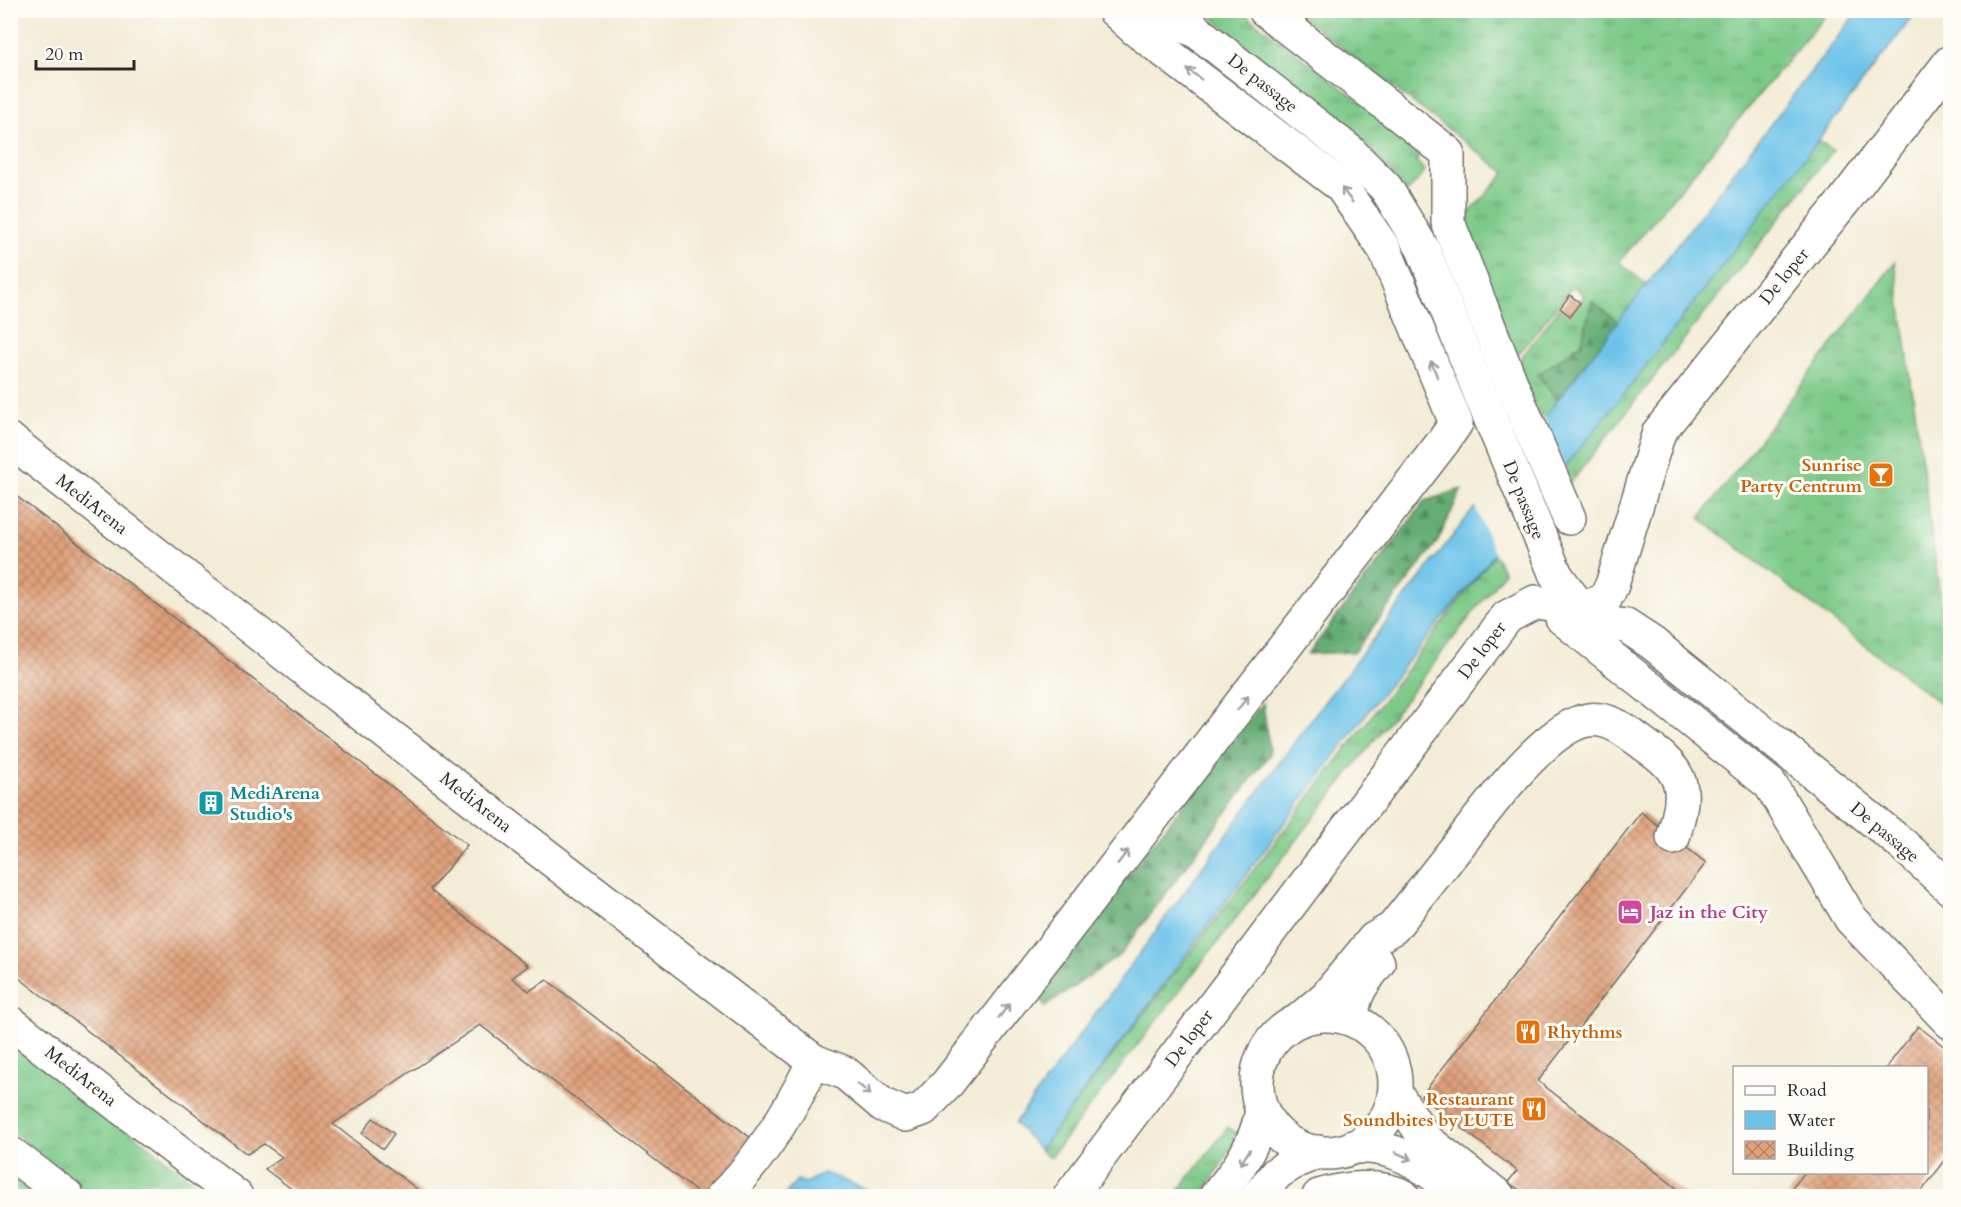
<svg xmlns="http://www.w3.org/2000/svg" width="1961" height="1207" font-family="Cardo,serif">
<defs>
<pattern id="grass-tufts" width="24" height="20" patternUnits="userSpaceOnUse" patternTransform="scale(1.5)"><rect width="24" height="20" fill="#7cc988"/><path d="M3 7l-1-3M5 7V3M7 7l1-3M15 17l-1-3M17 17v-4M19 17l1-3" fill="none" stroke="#66a36f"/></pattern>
<pattern id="forest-firs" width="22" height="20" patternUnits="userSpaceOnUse" patternTransform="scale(1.5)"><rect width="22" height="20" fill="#65ad74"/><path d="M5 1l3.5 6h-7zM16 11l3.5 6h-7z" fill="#538d5f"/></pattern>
<pattern id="building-cross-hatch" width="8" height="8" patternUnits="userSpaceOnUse" patternTransform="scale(1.5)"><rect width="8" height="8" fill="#e0a27b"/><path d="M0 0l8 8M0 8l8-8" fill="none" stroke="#b68465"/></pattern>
</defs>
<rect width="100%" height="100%" fill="#fdfcf7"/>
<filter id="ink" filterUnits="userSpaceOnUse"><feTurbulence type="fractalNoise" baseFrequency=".0167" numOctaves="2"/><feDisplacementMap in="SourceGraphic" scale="12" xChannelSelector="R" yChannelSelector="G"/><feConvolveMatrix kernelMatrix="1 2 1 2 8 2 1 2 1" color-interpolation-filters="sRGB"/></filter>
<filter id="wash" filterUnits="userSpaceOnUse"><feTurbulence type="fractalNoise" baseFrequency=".008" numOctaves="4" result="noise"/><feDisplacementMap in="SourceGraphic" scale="24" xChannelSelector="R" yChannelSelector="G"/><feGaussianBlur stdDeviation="1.35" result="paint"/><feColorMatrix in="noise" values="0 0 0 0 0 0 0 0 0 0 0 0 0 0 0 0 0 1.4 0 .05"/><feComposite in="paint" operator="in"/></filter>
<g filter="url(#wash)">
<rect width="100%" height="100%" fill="#f3ecd6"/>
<g fill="url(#grass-tufts)" stroke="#547a5a" stroke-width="1.5">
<path d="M1206,11h35l182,139 -7,11 9,10 -18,22 -38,-46 -141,-115z"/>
<path d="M1294,11h535l-210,251 28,23 -29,37 -26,-21 -10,42 -44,32 19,25 -15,22 -25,-59 43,-55 20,-5 4,-8 -11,-9 -58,72 -54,-136 44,-49z"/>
<path d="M1817,139l16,12 -265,335 -6,-20z"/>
<path d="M1895,262l55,408v41l-250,-193z"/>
<path d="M1495,554l9,19 -454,585 -10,-8z"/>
<path d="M10,1039l203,157h-119l-83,-65z"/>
<path d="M1228,1127l11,8 -37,61h-28z"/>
<path d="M11,1175l27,21h-27z"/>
</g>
<g fill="url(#forest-firs)" stroke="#486c50" stroke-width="1.5">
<path d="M1592,301l26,21 -61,78 -19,-25 44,-32z"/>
<path d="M1462,489l-24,52 -84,111 -46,2 117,-153z"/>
<path d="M1263,703l7,51 -150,201 -75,52 -8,-16z"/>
</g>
<g fill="#6cc2e9" stroke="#4c768a" stroke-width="1.5">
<path d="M1858,11h59l-285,373 -253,313 -339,453 -25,-27 301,-410z"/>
<path d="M824,1173l59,23h-99l13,-16 8,3z"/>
</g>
<path fill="#f3ecd6" d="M1543,415l23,57 -70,85 -22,-53z"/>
<g id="blocks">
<g fill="url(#building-cross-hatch)">
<path d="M1570,295l10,8 -10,13 -10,-8z"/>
<path d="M10,491l457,354 -37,45 98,76 -16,12 17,13 18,-11 209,162 -42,54h-12l-222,-171 -147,99 93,72h-125l-36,-27 17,-12 -18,-13 -17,10 -237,-183z"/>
<path d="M1641,812l65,51 -168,218 149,115h-159l-20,-14 9,-11 -96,-75z"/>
<path d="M1918,1026l32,25v103l-32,42h-132l19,-24h121v-104h-40z"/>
<path d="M373,1118l21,16 -11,15 -21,-16z"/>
</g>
</g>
</g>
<g filter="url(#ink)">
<use href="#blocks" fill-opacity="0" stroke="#716f67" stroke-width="1.5"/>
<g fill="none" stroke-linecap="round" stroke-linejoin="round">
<g stroke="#716f67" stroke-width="36">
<g id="minor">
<path d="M1153,10l20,13 22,7"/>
<path d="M1182,10l13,20 153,120 38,38 37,61 58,147 75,179 24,33 20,15 26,3 26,17 250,201 48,44"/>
<path d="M1265,10l183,143v69l65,166 56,130"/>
<path d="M10,440l354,276 450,345 31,12 38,32 23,10 17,-6 24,-25 496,-642 13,-19 -71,-173 -44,-64 -206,-157 -21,-19"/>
<path d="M1562,618l208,166 81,135 99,103"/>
<path d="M1352,1019c1,-26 11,-36 26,-56"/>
<path d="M1299,1020l27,-23 48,-58 19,-11c24,-30 47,-60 71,-90 25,-32 83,-112 124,-118 24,-4 45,17 64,30 38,27 32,47 21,88"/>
<path d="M10,1022l226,174"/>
<path d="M723,1196c38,-38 68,-87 91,-135"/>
<path d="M1070,1196l437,-579 28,-15 45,6 24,-7 8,-16 47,-153 185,-231 106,-139"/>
</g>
</g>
<g stroke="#716f67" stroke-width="36">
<g id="major">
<circle cx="1326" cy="1084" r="69"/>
<path d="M1395,1092l31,48 72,56"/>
<path d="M1353,1147c44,-3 69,18 102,44"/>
<path d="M10,1153l57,43"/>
<path d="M1216,1196c22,-25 40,-52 46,-86"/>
<path d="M1258,1196l19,-23 19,-12 22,-9"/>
<path d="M1319,1196c26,-8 59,-12 84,0"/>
</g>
</g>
<use href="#minor" stroke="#fff" stroke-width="33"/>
<use href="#major" stroke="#fff" stroke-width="33"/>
</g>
<defs><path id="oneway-shaft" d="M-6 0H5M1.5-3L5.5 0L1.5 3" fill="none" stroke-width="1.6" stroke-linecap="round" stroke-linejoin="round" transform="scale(1.5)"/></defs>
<g stroke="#a0a0a0">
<use href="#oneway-shaft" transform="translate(1194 74) rotate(-143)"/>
<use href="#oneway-shaft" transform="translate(1347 195) rotate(-127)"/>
<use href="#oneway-shaft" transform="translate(1434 369) rotate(-112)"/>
<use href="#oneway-shaft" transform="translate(1243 703) rotate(-52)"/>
<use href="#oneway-shaft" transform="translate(1123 857) rotate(-52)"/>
<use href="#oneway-shaft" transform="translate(1004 1011) rotate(-52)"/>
<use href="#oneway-shaft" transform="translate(864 1089) rotate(41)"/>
<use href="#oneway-shaft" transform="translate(1404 1156) rotate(24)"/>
<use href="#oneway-shaft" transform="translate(1245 1157) rotate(124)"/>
</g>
</g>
<defs>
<g id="bar-square" transform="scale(1.35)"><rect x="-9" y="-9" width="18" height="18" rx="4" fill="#e8710a" stroke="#fdfcf7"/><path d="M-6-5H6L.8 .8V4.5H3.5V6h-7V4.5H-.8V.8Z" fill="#fff"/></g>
<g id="building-square" transform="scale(1.35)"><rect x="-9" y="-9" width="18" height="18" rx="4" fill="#0f9aa8" stroke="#fdfcf7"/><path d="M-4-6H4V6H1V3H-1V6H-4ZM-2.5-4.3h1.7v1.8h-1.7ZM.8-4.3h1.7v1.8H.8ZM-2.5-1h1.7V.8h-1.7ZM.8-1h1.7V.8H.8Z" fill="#fff"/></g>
<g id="hotel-square" transform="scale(1.35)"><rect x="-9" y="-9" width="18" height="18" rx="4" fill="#d1479c" stroke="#fdfcf7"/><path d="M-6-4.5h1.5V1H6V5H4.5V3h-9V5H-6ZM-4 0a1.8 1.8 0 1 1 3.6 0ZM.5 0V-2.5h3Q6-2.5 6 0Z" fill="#fff"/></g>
<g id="restaurant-square" transform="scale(1.35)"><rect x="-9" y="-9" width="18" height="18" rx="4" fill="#e8710a" stroke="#fdfcf7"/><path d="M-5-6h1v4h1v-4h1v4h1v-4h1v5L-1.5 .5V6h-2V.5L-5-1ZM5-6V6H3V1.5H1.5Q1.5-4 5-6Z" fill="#fff"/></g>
</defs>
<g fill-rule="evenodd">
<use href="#bar-square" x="1881" y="475"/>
<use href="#building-square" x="211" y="803"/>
<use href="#hotel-square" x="1630" y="912"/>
<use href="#restaurant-square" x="1528" y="1032"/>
<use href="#restaurant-square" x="1534" y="1109"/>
</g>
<g text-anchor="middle" stroke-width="6" stroke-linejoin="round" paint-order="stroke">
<g font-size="18" fill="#2b2b2b" stroke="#fdfcf7">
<text transform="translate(1263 83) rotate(38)" y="6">De passage</text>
<text transform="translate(1784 276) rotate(-51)" y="6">De loper</text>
<text transform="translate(1524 500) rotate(68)" y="6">De passage</text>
<text transform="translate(92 504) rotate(38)" y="6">MediArena</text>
<text transform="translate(1482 650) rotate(-53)" y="6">De loper</text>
<text transform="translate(476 802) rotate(38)" y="6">MediArena</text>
<text transform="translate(1885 832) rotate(40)" y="6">De passage</text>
<text transform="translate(1189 1038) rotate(-53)" y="6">De loper</text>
<text transform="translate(81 1076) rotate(38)" y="6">MediArena</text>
</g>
<g font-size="18" font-weight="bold" fill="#c56008" stroke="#fdfcf7" text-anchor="end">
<text x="1862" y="471">Sunrise<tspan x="1862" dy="21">Party Centrum</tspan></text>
<text x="1547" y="1038" text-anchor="start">Rhythms</text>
<text x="1514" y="1105">Restaurant<tspan x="1514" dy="21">Soundbites by LUTE</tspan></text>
</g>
<g font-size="18" font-weight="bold" fill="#0d838f" stroke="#fdfcf7" text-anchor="start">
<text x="230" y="799">MediArena<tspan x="230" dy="21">Studio's</tspan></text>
</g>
<g font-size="18" font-weight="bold" fill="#b23c85" stroke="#fdfcf7" text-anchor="start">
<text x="1650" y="918">Jaz in the City</text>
</g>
</g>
<rect width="1961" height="1207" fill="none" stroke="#fdfcf7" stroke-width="36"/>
<rect x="1733" y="1066" width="195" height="108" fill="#fdfcf7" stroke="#a9a8a5" stroke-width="1.5"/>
<rect x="1745" y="1086" width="30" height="9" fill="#ffffff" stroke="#a9a8a5" stroke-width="1.5"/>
<text x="1787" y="1096" font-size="18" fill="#2b2b2b">Road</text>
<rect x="1745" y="1111" width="30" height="18" fill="#6cc2e9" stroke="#a9a8a5" stroke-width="1.5"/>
<text x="1787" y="1126" font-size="18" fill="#2b2b2b">Water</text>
<rect x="1745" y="1141" width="30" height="18" fill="url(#building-cross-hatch)" stroke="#a9a8a5" stroke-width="1.5"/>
<text x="1787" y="1156" font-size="18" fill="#2b2b2b">Building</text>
<path d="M36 60v9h98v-9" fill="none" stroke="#2b2b2b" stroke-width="3"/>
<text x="45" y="60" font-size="18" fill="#2b2b2b" stroke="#fdfcf7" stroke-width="4.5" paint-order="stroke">20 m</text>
</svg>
